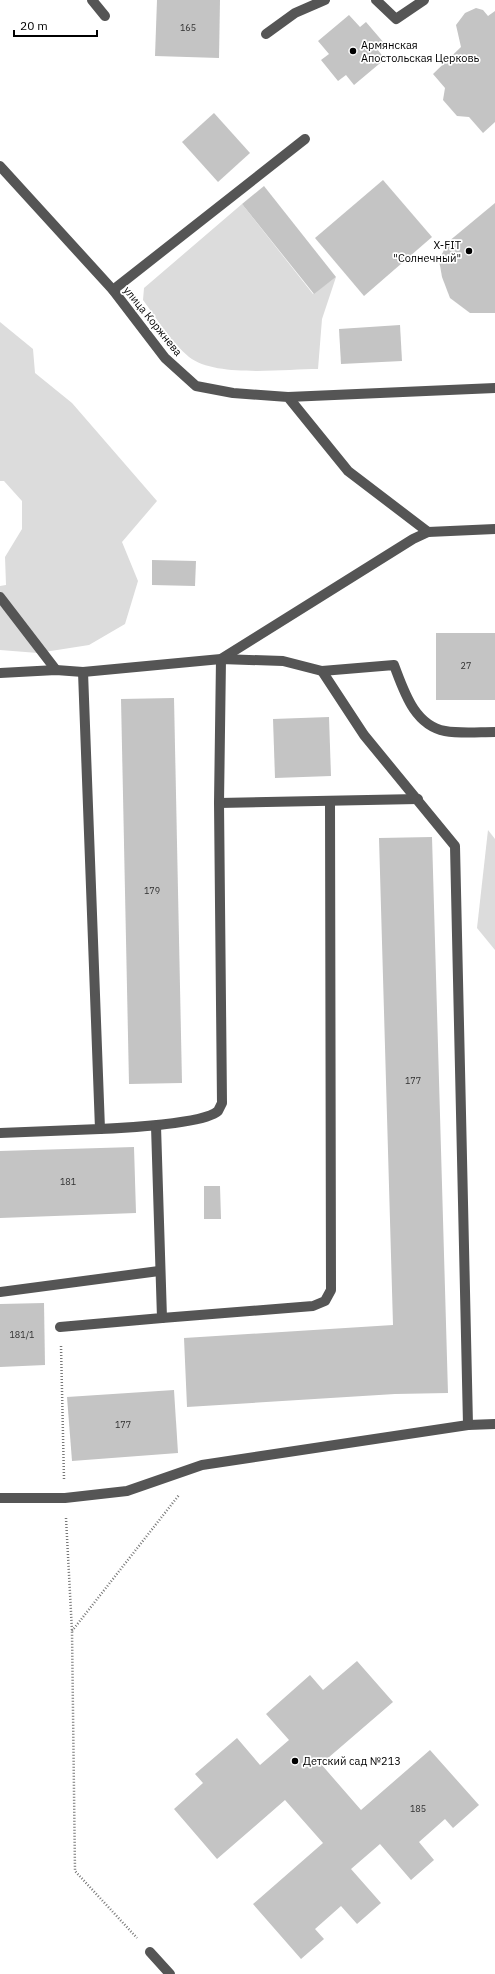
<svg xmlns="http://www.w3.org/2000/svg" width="495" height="1974" font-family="'IBM Plex Sans',sans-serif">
<rect width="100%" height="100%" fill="#fff"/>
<g fill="#dcdcdc">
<path d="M242,204l71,90 23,-17 -14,42 -4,50c-34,0 -102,9 -129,-12 -18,-15 -32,-38 -46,-57l1,-12z"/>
<path d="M0,322l33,27 2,24 37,30 85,98 -35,41 16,39 -13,43 -36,21 -51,8 -38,-3v-64l6,-1 -1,-28 17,-28v-28l-18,-20h-4z"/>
<path d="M488,830l7,9v111l-18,-22z"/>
</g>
<g fill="#c4c4c4">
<path d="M157,0h63l-1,58 -64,-2z"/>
<path d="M476,8l7,2 5,6 7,-5v111l-12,11 -14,-16 -12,-1 -14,-16 2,-12 -12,-14 28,-27 -5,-22 9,-12z"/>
<path d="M349,15l11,12 6,-5 18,21 -7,6 8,10 -31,26 -8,-10 -8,6 -17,-21 8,-6 -11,-13z"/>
<path d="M214,113l36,40 -32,29 -36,-40z"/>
<path d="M383,180l49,57 -68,59 -49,-58z"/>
<path d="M264,186l72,91 -22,17 -72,-90z"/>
<path d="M495,203v110h-25l-20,-15 -8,-21 -3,-17 9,-18z"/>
<path d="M400,325l2,36 -61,3 -2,-35z"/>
<path d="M152,560l44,1 -1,25 -43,-1z"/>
<rect x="436" y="633" width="59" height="67"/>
<path d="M174,698l8,385 -53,1 -8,-385z"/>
<path d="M329,717l2,59 -56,2 -2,-59z"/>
<path d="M432,837l16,556 -53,1 -208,13 -3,-69 209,-13 -14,-487z"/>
<path d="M134,1147l2,66 -136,5v-67z"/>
<path d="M204,1186h16l1,33h-17z"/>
<path d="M44,1303l1,62 -45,2v-63z"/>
<path d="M174,1390l4,63 -106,8 -5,-64z"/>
<path d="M357,1661l36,41 -72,62 40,46 69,-60 49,55 -26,23 -8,-9 -26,23 15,18 -23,20 -31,-36 -29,25 30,34 -24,21 -16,-18 -26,23 9,10 -23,20 -48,-55 70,-61 -38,-43 -68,59 -43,-50 29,-26 -8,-9 42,-36 23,27 29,-25 -23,-26 44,-39 13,15z"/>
</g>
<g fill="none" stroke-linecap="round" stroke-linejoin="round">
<g stroke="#777" stroke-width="2.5" stroke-dasharray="1 2" stroke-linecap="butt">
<path d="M61,1346l3,133"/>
<path d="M66,1518l6,113 3,240 62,67"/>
<path d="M72,1631l107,-136"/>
</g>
<g stroke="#555" stroke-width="10">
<path d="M92,0l13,16"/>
<path d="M376,0l20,19 28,-19"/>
<path d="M266,34l29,-21 30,-13"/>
<path d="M0,166l113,124 52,68 31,28 37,7 55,4 60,74 80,61 67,-3"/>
<path d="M113,290l192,-151"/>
<path d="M288,397l207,-9"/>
<path d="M0,597l56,73"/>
<path d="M0,673l56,-3 27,2 138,-13 192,-120 15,-7"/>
<path d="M418,799l-199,4 2,-144 62,2 39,10 72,-6c10,26 20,60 51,66 16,3 34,1 50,1"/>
<path d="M100,1129c22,-1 104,-5 118,-18 1,-2 3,-6 4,-8l-3,-300"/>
<path d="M0,1133l100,-4 -17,-457"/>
<path d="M0,1292l159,-21"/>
<path d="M162,1318l151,-12 12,-5 6,-11 -1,-489"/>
<path d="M60,1327l102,-9 -6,-192"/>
<path d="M468,1425l27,-1"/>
<path d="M0,1498h65l62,-7 75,-26 266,-40 -13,-579 -91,-111 -42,-64"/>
<path d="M150,1952l20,22"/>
</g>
</g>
<g fill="#000" stroke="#fff" stroke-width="1.5">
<circle cx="353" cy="51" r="4"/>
<circle cx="469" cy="251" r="4"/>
<circle cx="295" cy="1761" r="4"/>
</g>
<g text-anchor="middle" stroke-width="3.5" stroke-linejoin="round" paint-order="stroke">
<g font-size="9" fill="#313131">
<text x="188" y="31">165</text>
<text x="466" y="669">27</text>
<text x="152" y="894">179</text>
<text x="413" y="1084">177</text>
<text x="68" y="1185">181</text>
<text x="22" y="1338">181/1</text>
<text x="123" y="1428">177</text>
<text x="418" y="1812">185</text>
</g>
<g font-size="11" fill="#000" stroke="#fff" text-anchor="start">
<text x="361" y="49">Армянская<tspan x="361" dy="13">Апостольская Церковь</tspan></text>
<text x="461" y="249" text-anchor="end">X-FIT<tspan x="461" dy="13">"Солнечный"</tspan></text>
<text x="303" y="1765">Детский сад №213</text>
</g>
<g font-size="11" fill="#000" stroke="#fff">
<text transform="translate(153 321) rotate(51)" y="4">улица Коржнева</text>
</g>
</g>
<path d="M14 30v6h83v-6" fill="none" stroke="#000000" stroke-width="2"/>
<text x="20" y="30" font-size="12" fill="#000000" stroke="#ffffff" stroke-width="3" paint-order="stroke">20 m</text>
</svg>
